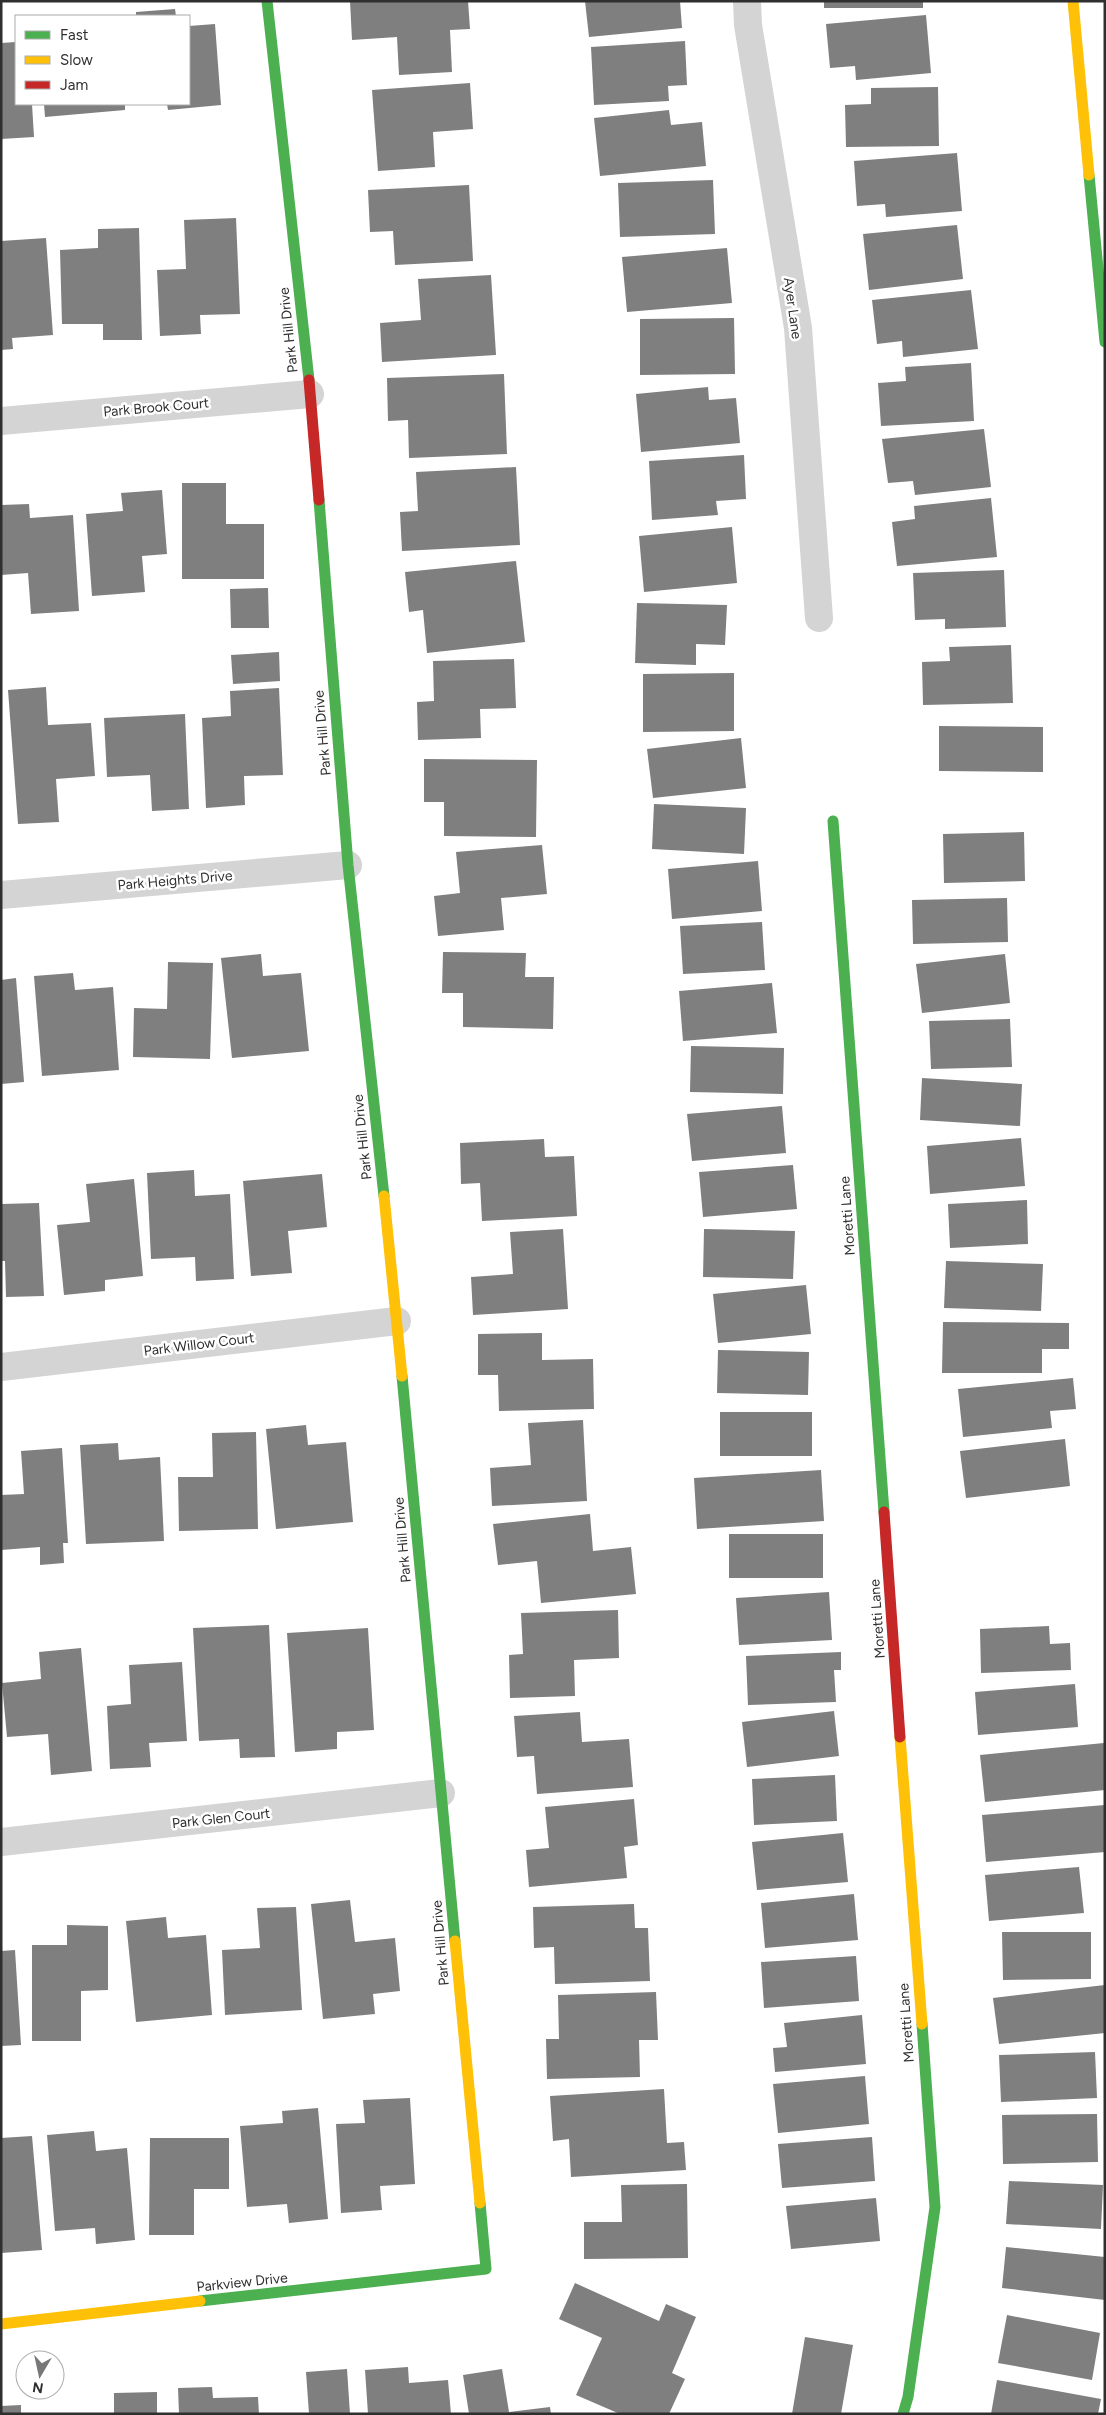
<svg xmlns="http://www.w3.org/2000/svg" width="1106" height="2415" font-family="Figtree,sans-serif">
<rect width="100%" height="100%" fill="#fff"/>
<g fill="#7f7f7f">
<path d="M350,1h118l2,28 -20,1 2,42 -53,3 -2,-38 -45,3z"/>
<path d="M585,1h95l2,27 -93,9z"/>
<rect x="824" y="1" width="99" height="7"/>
<path d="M175,9l1,7h-40v-4z"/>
<path d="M926,15l5,58 -75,7 -1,-14 -25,2 -4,-44z"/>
<path d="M215,24l6,81 -53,5 -1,-6h22v-78z"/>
<path d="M685,41l2,44 -19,1 1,15 -75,4 -3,-58z"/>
<path d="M16,42v62h16l2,33 -33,2v-96z"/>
<path d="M470,83l3,46 -40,3 2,35 -57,4 -6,-81z"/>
<path d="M938,87l1,59 -93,1 -1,-42 26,-1v-16z"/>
<path d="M44,104h81v6l-80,7z"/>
<path d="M669,110l2,15 31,-3 4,44 -106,10 -6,-58z"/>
<path d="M957,153l5,58 -76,6 -1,-13 -28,2 -3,-45z"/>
<path d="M713,180l2,54 -95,3 -2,-54z"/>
<path d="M469,185l4,76 -78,4 -2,-34 -23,1 -2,-42z"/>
<path d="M236,218l4,96 -40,1 1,19 -41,2 -3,-66 29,-1 -2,-49z"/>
<path d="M957,225l6,54 -94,11 -6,-56z"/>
<path d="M139,228l3,112h-39v-16h-41l-2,-74 38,-2v-19z"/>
<path d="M46,238l7,97 -41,3 1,11 -12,1v-109z"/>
<path d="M727,248l5,55 -105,9 -5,-55z"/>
<path d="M491,275l5,80 -114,7 -2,-39 41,-3 -3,-41z"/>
<path d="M971,290l7,59 -75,8 -1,-16 -25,3 -5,-44z"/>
<path d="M734,318l1,56 -95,1v-56z"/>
<path d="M971,363l3,58 -93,5 -3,-43 28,-2 -1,-14z"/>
<path d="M504,374l3,80 -98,4 -1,-38 -20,1 -1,-43z"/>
<path d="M708,387l1,13 27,-2 4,45 -99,9 -5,-58z"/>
<path d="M984,429l7,58 -76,8 -2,-14 -25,2 -6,-44z"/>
<path d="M744,455l2,44 -30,2 2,14 -66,5 -3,-59z"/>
<path d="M516,467l4,78 -118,6 -2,-39 18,-1 -2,-39z"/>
<path d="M182,483h44v41h38v55h-82z"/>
<path d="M162,490l5,64 -25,2 3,36 -53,4 -6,-82 37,-3 -2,-18z"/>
<path d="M991,498l6,59 -100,9 -5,-44 23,-3 -1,-13z"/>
<path d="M29,504l1,14 43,-3 6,96 -48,3 -3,-41 -27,2v-70z"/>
<path d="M732,527l5,56 -93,9 -5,-56z"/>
<path d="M516,561l9,81 -98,11 -4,-43 -14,2 -4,-40z"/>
<path d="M1004,570l2,57 -61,2v-10l-30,1 -2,-47z"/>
<path d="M268,588l1,40h-38l-1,-39z"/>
<path d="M637,603l90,2 -2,40 -29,-1v21l-61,-2z"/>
<path d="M1011,645l2,58 -90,2 -1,-43 28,-1 -1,-14z"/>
<path d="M279,652l1,29 -47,3 -2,-29z"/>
<path d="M514,659l2,49 -36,1 1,29 -63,2 -1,-38 17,-1 -1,-40z"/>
<path d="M734,673v58l-91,1v-58z"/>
<path d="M46,687l2,38 43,-2 4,53 -39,3 3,43 -41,2 -10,-134z"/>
<path d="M279,688l4,87 -39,1 1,29 -39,3 -4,-90 29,-2 -1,-25z"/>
<path d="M185,714l4,95 -37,2 -2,-36 -43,2 -3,-59z"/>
<path d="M939,726l104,1v45l-104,-1z"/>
<path d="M741,738l5,50 -93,10 -6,-49z"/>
<path d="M424,759l113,1 -1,77 -92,-1v-34h-20z"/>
<path d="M654,804l92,4 -2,46 -92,-5z"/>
<path d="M1024,832l1,49 -81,2 -1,-49z"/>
<path d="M542,845l5,49 -46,4 3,32 -66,6 -4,-40 26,-3 -4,-41z"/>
<path d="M758,861l4,50 -90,8 -4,-50z"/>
<path d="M1007,898l1,44 -95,2 -1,-44z"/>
<path d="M762,922l3,48 -82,4 -3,-48z"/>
<path d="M443,952l83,1 -1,24h29l-1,52 -90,-2v-34h-21z"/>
<path d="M261,954l2,22 38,-3 8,78 -77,7 -11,-100z"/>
<path d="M1005,954l5,49 -88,10 -6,-49z"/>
<path d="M168,962l45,1 -3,96 -77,-2 1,-49 33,1z"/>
<path d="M73,973l2,17 38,-3 6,83 -77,6 -8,-100z"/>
<path d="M16,978l8,104 -23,2v-104z"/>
<path d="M772,983l5,50 -94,8 -4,-50z"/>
<path d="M1010,1019l2,48 -81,2 -2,-48z"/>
<path d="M691,1046l93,2 -1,46 -93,-2z"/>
<path d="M922,1078l100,6 -2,42 -100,-6z"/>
<path d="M782,1106l4,47 -94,8 -5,-47z"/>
<path d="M1021,1138l4,48 -95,8 -3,-48z"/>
<path d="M544,1139l1,18 29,-1 3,60 -95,5 -2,-38 -19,1 -1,-41z"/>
<path d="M793,1165l4,44 -94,8 -4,-45z"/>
<path d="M194,1170l1,26 35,-2 4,85 -38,2 -1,-24 -44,2 -4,-86z"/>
<path d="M322,1174l5,53 -39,4 4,42 -41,3 -8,-95z"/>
<path d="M134,1179l9,97 -38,4v11l-41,4 -7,-70 33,-3 -4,-38z"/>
<path d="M1027,1200l1,44 -78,4 -2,-44z"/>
<path d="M39,1203l5,93 -38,1 -1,-36h-4v-57z"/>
<path d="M563,1229l5,80 -95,6 -2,-38 42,-3 -3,-42z"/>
<path d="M704,1229l91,2 -2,48 -90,-2z"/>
<path d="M946,1261l97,3 -2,47 -97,-3z"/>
<path d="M806,1285l5,49 -93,9 -5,-49z"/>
<path d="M943,1322l126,1v26h-27v24h-100z"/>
<path d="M542,1333v27l51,-1 1,50 -95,2 -1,-36h-20v-41z"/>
<path d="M718,1350l91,2 -1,43 -91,-2z"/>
<path d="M1073,1378l3,31 -26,2 2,17 -89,9 -5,-48z"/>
<rect x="720" y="1412" width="92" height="44"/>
<path d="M583,1420l4,81 -95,5 -2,-38 41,-3 -3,-42z"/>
<path d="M306,1425l2,20 38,-3 7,80 -77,7 -10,-100z"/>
<path d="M256,1432l2,97 -79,2 -1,-54h35l-1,-44z"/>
<path d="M1065,1439l5,47 -104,12 -6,-47z"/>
<path d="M118,1443l1,17 41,-3 4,84 -78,3 -6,-99z"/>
<path d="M62,1448l6,95h-5l1,20 -24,2v-18l-39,3v-55l23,-1 -3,-43z"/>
<path d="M821,1470l3,51 -127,8 -3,-51z"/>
<path d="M590,1514l3,37 38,-4 5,47 -95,9 -4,-42 -39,4 -5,-41z"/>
<rect x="729" y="1534" width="94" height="44"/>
<path d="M829,1592l3,48 -93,5 -3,-47z"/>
<path d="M618,1610l1,48 -45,2 1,36 -65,2 -1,-43 14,-1 -2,-41z"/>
<path d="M269,1625l6,132 -35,1 -1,-19 -40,2 -6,-113z"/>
<path d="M1049,1626l1,18 20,-1 1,27 -90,3 -1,-44z"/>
<path d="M368,1628l6,102 -37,2v17l-42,3 -8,-119z"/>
<path d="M81,1648l11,123 -41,4 -3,-41 -41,3 -5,-54 39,-4 -2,-27z"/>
<path d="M841,1652v18h-7l2,32 -88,3 -2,-49z"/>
<path d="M182,1662l5,79 -38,2 2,24 -41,2 -3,-63 24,-2 -2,-39z"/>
<path d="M1075,1684l3,43 -100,8 -3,-43z"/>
<path d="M834,1711l5,45 -92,11 -5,-45z"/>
<path d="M580,1712l2,30 47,-3 4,48 -96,7 -3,-38 -17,1 -3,-41z"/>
<path d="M1104,1743l1,47 -120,12 -5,-47z"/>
<path d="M835,1775l2,46 -83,4 -2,-46z"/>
<path d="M634,1799l4,46 -14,2 3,31 -98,9 -3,-37 23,-2 -4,-41z"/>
<path d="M1105,1805v47l-119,10 -4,-47z"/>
<path d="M843,1833l5,49 -91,8 -5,-48z"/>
<path d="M1079,1867l5,46 -95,8 -4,-46z"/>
<path d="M854,1894l4,46 -93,8 -4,-45z"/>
<path d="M350,1900l5,42 40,-4 5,53 -27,3 2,20 -52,5 -12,-115z"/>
<path d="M634,1904l1,24h13l2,53 -95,3 -1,-37 -20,1 -1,-41z"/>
<path d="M296,1907l6,103 -77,5 -3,-65 38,-2 -3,-40z"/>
<path d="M166,1917l2,21 38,-3 6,80 -76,7 -10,-101z"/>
<path d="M67,1925l41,1v64l-27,1v50h-49v-96h35z"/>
<path d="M1002,1932h89v47l-88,1z"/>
<path d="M15,1950l6,95 -20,1v-95z"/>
<path d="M856,1956l3,45 -95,7 -3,-46z"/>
<path d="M1105,1985v48l-106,11 -6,-46z"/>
<path d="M656,1992l2,48h-19l1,37 -93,2 -1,-40h13l-1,-44z"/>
<path d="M862,2015l4,49 -91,8 -2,-24 14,-1 -3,-24z"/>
<path d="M1095,2052l2,46 -96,4 -2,-47z"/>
<path d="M865,2076l4,48 -91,9 -5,-49z"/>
<path d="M664,2089l3,54 17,-1 2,28 -115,7 -2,-38 -16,2 -3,-45z"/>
<path d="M410,2098l5,86 -35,2 2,24 -41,3 -5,-89 29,-1 -2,-23z"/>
<path d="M318,2108l10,111 -39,4 -2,-19 -40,3 -7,-81 43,-3 -1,-12z"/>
<path d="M1097,2114l1,48 -95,2 -1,-49z"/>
<path d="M94,2131l2,20 31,-3 8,92 -39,4 -1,-16 -40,3 -8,-96z"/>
<path d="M32,2136l10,114 -41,3v-115z"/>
<path d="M872,2137l3,44 -93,7 -4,-44z"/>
<path d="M150,2138h79v51h-35v46h-45z"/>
<path d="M1009,2181l94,4 -2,44 -95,-5z"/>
<path d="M687,2184l1,74 -104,1v-37h38l-1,-37z"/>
<path d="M876,2198l4,43 -89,8 -5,-43z"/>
<path d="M1006,2247l99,10v43l-103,-12z"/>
<path d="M575,2283l84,38 7,-17 30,13 -24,56 13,6 -16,35h-49l-44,-19 26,-57 -43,-19z"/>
<path d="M1007,2315l93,18 -8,47 -94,-17z"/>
<path d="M805,2337l48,8 -12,69h-49z"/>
<path d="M408,2367l1,16 39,-3 3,34h-83l-3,-44z"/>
<path d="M347,2369l3,45h-41l-3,-42z"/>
<path d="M502,2369l7,43 41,-5 1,7h-82l-6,-39z"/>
<path d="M997,2380l104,19 -3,15h-107z"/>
<path d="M212,2387l1,11 45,-1 1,17h-80l-1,-26z"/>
<path d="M157,2392v22h-43v-21z"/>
<path d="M21,2405v9h-20v-8z"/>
</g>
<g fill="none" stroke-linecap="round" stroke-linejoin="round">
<g stroke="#d4d4d4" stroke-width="28">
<path d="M747,1l1,24 50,303 21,290"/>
<path d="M1,421l309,-27"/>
<path d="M1,895l347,-30"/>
<path d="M1,1367l396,-46"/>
<path d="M1,1842l440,-49"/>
</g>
<g stroke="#4caf50" stroke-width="11">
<path d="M267,1l42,379"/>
<path d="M1089,175l16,167"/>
<path d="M319,500l29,365 36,331"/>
<path d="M833,821l51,691"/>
<path d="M402,1376l53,565"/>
<path d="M200,2301l286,-32 -6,-66"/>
<path d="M903,2414l5,-17 27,-190 -13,-183"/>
</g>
<g stroke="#ffc107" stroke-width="11">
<path d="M1073,1l16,174"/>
<path d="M384,1196l18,180"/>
<path d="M900,1737l22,287"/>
<path d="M455,1941l25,262"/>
<path d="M1,2324l199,-23"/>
</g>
<g stroke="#c62828" stroke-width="11">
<path d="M309,380l10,120"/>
<path d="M884,1512l16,225"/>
</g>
</g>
<g text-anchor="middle" stroke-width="5" stroke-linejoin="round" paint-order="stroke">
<g font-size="14" fill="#2f2f2f" stroke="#fff">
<text transform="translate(793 308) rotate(82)" y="5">Ayer Lane</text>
<text transform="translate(288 330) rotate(-96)" y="5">Park Hill Drive</text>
<text transform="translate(156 407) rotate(-5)" y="5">Park Brook Court</text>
<text transform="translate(322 733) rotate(-95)" y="5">Park Hill Drive</text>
<text transform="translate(175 880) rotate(-5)" y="5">Park Heights Drive</text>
<text transform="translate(362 1137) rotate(-96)" y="5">Park Hill Drive</text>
<text transform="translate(847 1216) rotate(-94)" y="5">Moretti Lane</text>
<text transform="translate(199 1344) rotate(-7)" y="5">Park Willow Court</text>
<text transform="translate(402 1540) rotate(-95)" y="5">Park Hill Drive</text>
<text transform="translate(877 1619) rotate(-94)" y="5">Moretti Lane</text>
<text transform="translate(221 1818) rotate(-6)" y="5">Park Glen Court</text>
<text transform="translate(440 1943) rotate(-95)" y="5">Park Hill Drive</text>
<text transform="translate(906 2023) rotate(-94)" y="5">Moretti Lane</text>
<text transform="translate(242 2282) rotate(-6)" y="5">Parkview Drive</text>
</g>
</g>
<rect width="1106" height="2415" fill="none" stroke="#2f2f2f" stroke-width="5"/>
<rect x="15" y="15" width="175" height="90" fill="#ffffff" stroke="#acacac"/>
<rect x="25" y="31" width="25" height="8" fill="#4caf50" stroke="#acacac"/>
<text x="60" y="40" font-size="15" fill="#2f2f2f">Fast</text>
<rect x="25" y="56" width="25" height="8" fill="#ffc107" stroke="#acacac"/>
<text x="60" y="65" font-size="15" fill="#2f2f2f">Slow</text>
<rect x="25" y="81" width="25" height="8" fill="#c62828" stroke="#acacac"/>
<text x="60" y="90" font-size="15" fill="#2f2f2f">Jam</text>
<g transform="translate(40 2375) rotate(189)"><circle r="24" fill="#ffffff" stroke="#acacac"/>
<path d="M0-4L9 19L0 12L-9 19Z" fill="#787878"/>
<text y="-8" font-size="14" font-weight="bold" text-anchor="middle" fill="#2f2f2f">N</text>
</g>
</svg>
